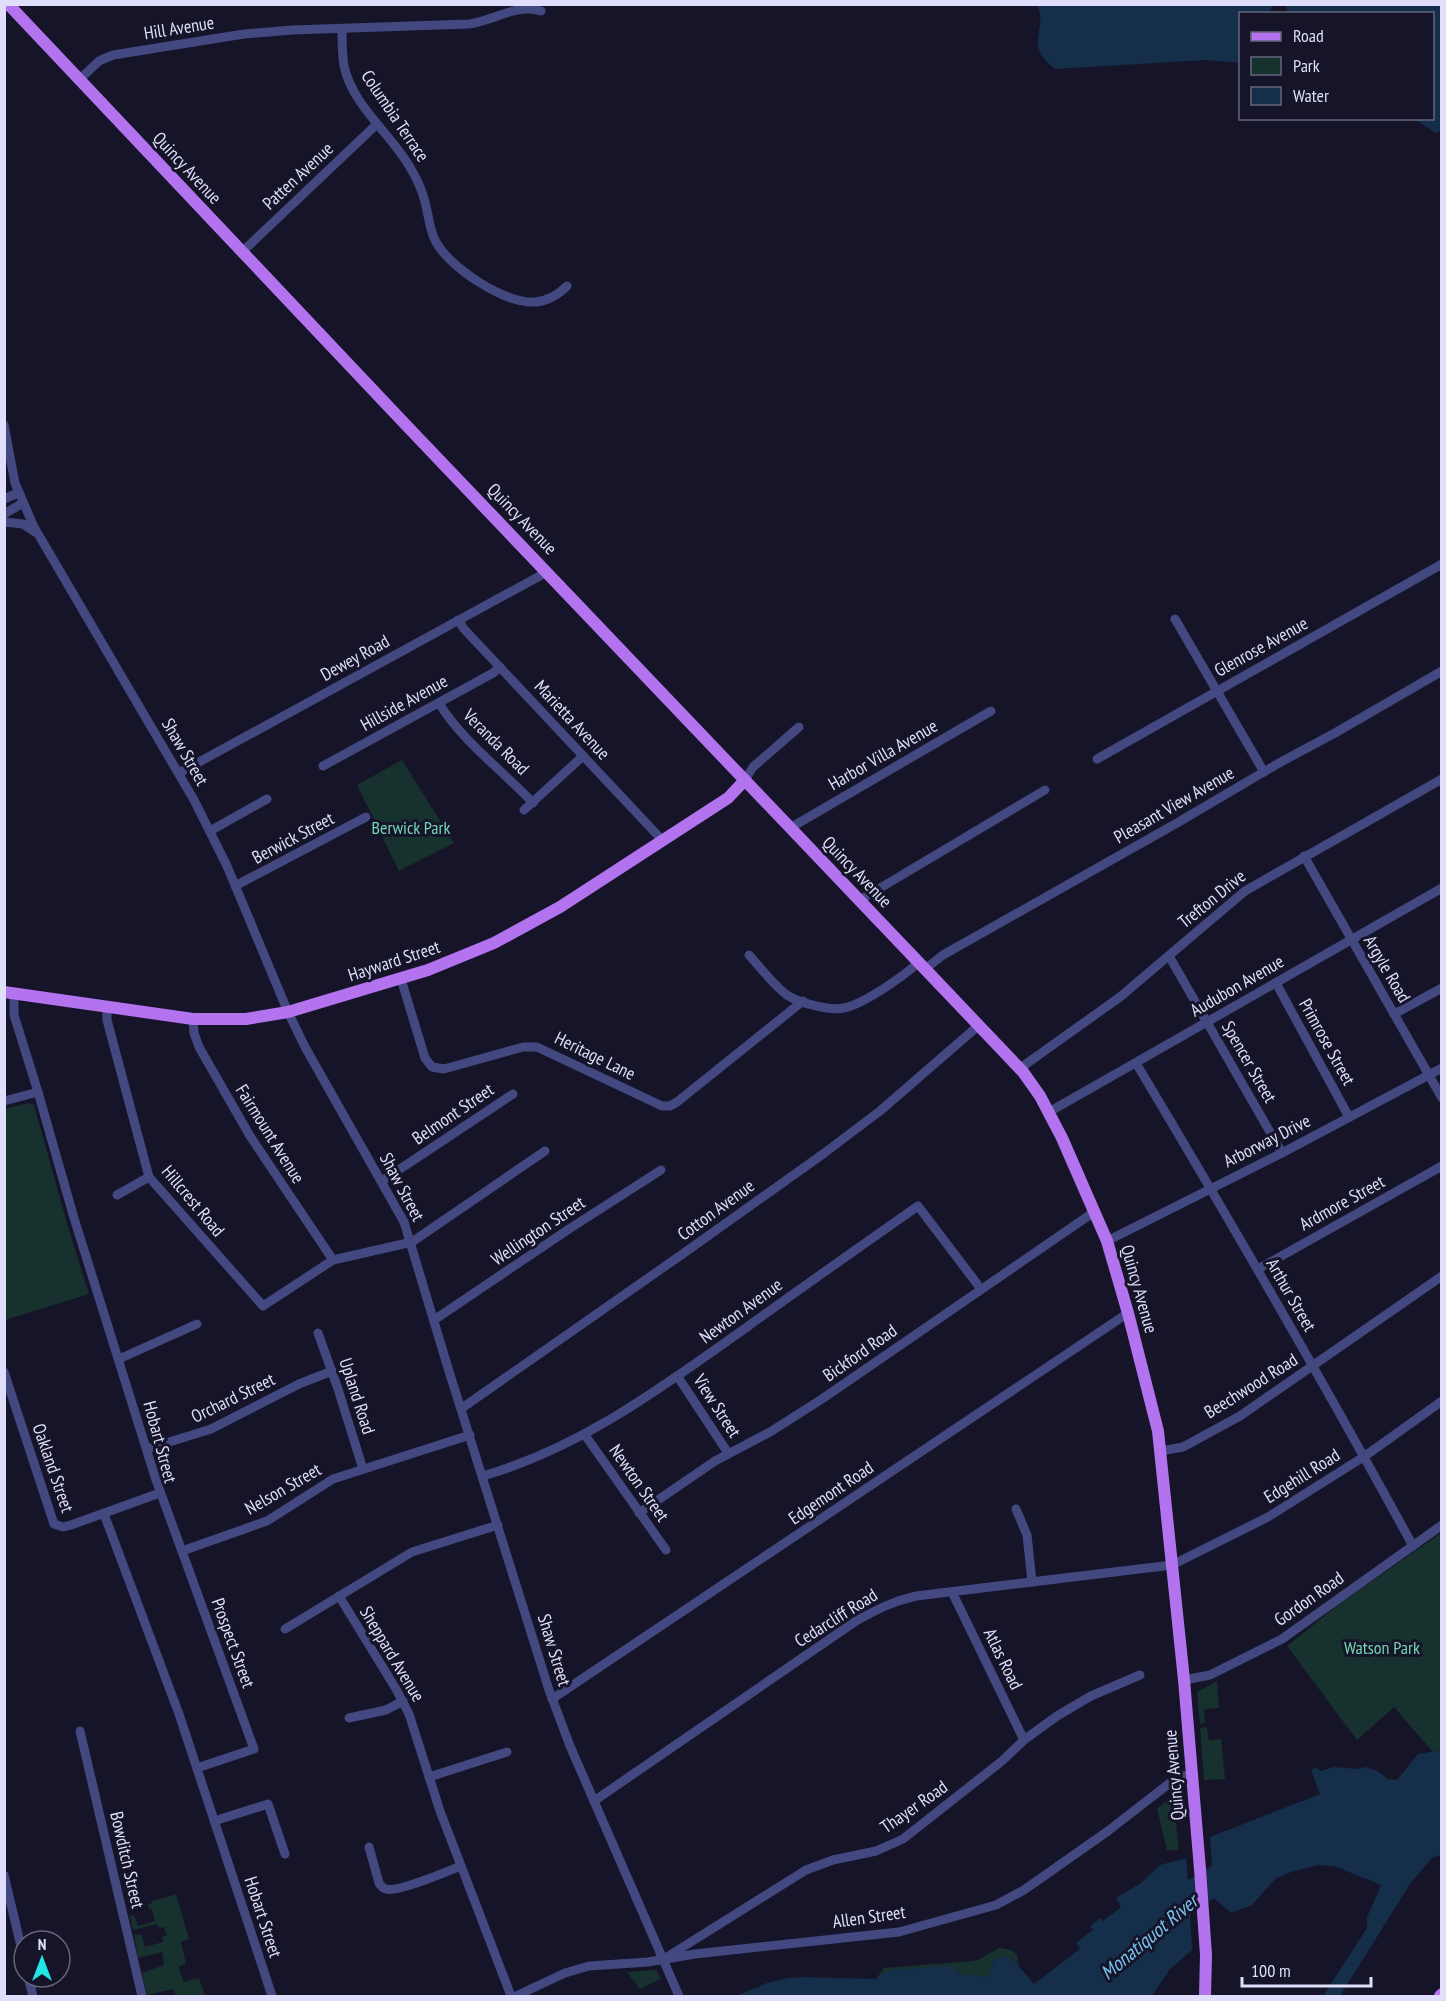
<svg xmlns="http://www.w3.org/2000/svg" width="1446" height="2001" font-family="'PT Sans Narrow',sans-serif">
<rect width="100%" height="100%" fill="#151428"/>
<g fill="#17312e">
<path d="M402,760l52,83 -55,28 -42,-86z"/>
<path d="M29,1103l5,2 34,122 21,67 -84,26v-211z"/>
<path d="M1441,1533v217l-9,1 -38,-44 -37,33 -70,-94 51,-41z"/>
<path d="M1217,1681l2,27 -15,1 1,14 -5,1 -3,-32z"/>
<path d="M1207,1727l2,13 12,-1 4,40 -21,1 -4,-52z"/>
<path d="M1173,1797l6,53h-12l-10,-42z"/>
<path d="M176,1894l13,45 -8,3 5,22 -8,3 6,15 15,-4 6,18h-29l-2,-7 -27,6 -5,-22 22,-8 -2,-13 -24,6 -4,-23 7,-1 4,13 18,-5 -1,-5 5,-2 -3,-8 -5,1 -2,-4 -24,6 -3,-14 4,-1 4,11 17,-5 -3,-12h-3l-1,-5 4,-1v-2z"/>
<path d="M1000,1948l12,2 5,5 2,11 -7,-8 -19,3 -2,13 -5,3 -25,-3 -4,-5 -81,10 8,-11 89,-7c10,-2 17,-9 27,-13z"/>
<path d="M656,1970l5,9 -21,10 -13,-17z"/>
</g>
<g fill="#152e4a">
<path d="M1037,5h404v126l-5,2 -22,-14 18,-1v-104h-192v49l-34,-3 -151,9c-33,-26 -6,-38 -18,-64z"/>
<path d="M1441,1750v105l-9,3 -22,26 -70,112h-17l44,-68v-11l14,-32 -47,-19 -15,-1 -28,7 -16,7 -23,26 -21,8 -17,-15 -24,13 2,39 -22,19 -18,27h-416l31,-13 21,-5 16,-1 72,2 14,-9 63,-4 8,8 25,3 5,-4 2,-12 6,-4 13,1 22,26 46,-35 -4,-6 17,-13 -3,-4 10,-8 3,3 18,-14 -5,-9 25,-15 19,-18 26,-7 2,22 24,-14 -2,-29 110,-43 -9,-24 5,-3 5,4 13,-4 23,2 9,-2 11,4 11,8 9,1 21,-26z"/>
</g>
<path fill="#151428" d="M1273,5h13l1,8h-18z"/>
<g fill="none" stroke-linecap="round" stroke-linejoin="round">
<g stroke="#444881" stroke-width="9">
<path d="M342,29c0,12 0,25 2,37 9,41 47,67 67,103 6,10 11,21 14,33 4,14 4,28 11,40 14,26 69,62 99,60 13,-1 23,-7 32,-16"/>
<path d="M79,80l20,-19 14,-6 131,-21 48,-4 177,-6c24,-3 48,-21 72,-13"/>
<path d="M242,252l135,-128"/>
<path d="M4,425l11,58 19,44 160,273 33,66 61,146 17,35 99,175 44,146 101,322 21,56 109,250"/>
<path d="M4,499l14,-6"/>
<path d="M4,514l19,-11"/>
<path d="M4,522l19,2 12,8"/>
<path d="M1175,619l89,153"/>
<path d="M458,620l6,9 199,212"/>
<path d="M439,703c22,37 64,68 94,100"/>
<path d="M1097,759l345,-195"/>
<path d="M323,766l170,-93 7,-6"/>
<path d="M179,773l368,-201"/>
<path d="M745,780l8,-13 46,-40"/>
<path d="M524,810l59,-54"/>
<path d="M790,828l201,-117"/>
<path d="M210,831l57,-32"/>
<path d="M1304,856l138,242"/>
<path d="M235,886l131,-69"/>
<path d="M860,900l185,-110"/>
<path d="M749,955c11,12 25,31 38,40 12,8 43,16 57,13 20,-4 60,-32 75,-46"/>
<path d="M1169,956l113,197"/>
<path d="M925,969l18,-14 234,-132 102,-60 56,-30 107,-62"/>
<path d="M401,979l24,79 7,9 12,2 79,-22h14l125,59h8l7,-4 126,-101"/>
<path d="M1276,983l73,134"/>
<path d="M14,993v22l24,77 36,126 82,262 98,269 -57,19"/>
<path d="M107,1006v14l42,157 114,129 70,-46 79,-18 133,-91"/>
<path d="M1394,1014l48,-26"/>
<path d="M193,1019l1,14 5,14 51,89 83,124"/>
<path d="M1136,1063c95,159 188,320 277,483"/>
<path d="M1019,1069l101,-72 125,-106 197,-112"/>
<path d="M4,1101l34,-9"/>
<path d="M1049,1112l393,-224"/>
<path d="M382,1181l131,-87"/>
<path d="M117,1195l32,-18"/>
<path d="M1107,1241l175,-88 160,-85"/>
<path d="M1258,1269l184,-103"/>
<path d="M434,1320l135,-91 92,-59"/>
<path d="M318,1333l20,56 25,80"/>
<path d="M119,1359l78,-35"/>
<path d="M4,1372l50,152 9,3 8,-2 89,-32"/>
<path d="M678,1377l50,76"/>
<path d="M462,1408l222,-155 139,-99 57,-43 98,-85"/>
<path d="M585,1435l81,115"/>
<path d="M147,1449l64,-20 88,-45 33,-13"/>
<path d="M1161,1451l22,-4 57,-31 202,-140"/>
<path d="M483,1476c99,-29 181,-90 264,-149 57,-41 114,-81 171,-121l63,83"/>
<path d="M1016,1509l11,26 5,47"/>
<path d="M639,1513l76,-52 55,-29 52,-33 272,-187"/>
<path d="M104,1514l75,200 93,282"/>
<path d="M182,1551l85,-30 66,-42 137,-44"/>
<path d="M952,1592l72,148"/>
<path d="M339,1596l57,93 13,25 31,97 71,185"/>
<path d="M285,1629l127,-77 86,-27"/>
<path d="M1184,1680l26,-5 72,-36 160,-114"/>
<path d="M552,1699l576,-386"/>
<path d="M349,1718l37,-8 17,-9"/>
<path d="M80,1731l62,265"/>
<path d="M429,1777l78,-25"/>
<path d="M594,1801l262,-180c20,-11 37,-20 60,-25l256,-31 96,-48 97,-61 77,-55"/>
<path d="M214,1821l54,-17 17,50"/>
<path d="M369,1847l10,36c2,3 3,5 7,6 11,4 62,-18 75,-23"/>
<path d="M4,1875l20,84"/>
<path d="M667,1957l139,-87 27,-10 43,-9 27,-12 99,-78 22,-21 33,-24 34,-20 49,-21"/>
<path d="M28,1977l5,19"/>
<path d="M516,1996l49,-23 24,-7 59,-4 47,-8 204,-22 97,-27 28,-15 84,-59 67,-52 16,-5"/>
</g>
<g stroke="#b372ee" stroke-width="12">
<path d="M8,4l397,420 520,545 98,103 17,24 22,42 45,103 21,72 30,118 26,249 16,189 6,86 -1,41"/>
<path d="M4,992l189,27h53l42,-7 140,-42 66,-27 66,-36 168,-109 17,-18"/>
<path d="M1440,1996l2,-2"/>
</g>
</g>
<g text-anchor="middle" stroke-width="6" stroke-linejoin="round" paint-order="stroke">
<g font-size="18" fill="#dfdefb" stroke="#151428">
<text transform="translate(179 28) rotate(-9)" y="6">Hill Avenue</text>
<text transform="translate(395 116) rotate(56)" y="6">Columbia Terrace</text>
<text transform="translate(187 168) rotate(47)" y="6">Quincy Avenue</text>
<text transform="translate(298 176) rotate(-43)" y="6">Patten Avenue</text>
<text transform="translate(522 519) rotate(46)" y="6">Quincy Avenue</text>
<text transform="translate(1261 647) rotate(-29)" y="6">Glenrose Avenue</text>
<text transform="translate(355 658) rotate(-29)" y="6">Dewey Road</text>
<text transform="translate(404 703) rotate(-29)" y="6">Hillside Avenue</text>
<text transform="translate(572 720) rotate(47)" y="6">Marietta Avenue</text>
<text transform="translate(496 742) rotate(45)" y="6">Veranda Road</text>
<text transform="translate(185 752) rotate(60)" y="6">Shaw Street</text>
<text transform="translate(883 755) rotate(-30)" y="6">Harbor Villa Avenue</text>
<text transform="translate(1174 805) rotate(-30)" y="6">Pleasant View Avenue</text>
<text transform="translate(293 838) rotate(-28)" y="6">Berwick Street</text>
<text transform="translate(857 872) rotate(46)" y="6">Quincy Avenue</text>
<text transform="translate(1212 899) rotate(-39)" y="6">Trefton Drive</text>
<text transform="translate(394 961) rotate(-18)" y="6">Hayward Street</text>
<text transform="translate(1387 969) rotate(60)" y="6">Argyle Road</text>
<text transform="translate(1237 986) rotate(-30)" y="6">Audubon Avenue</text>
<text transform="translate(1327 1042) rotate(61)" y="6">Primrose Street</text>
<text transform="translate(595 1056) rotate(26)" y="6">Heritage Lane</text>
<text transform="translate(1249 1062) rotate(60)" y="6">Spencer Street</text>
<text transform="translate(453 1114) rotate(-34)" y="6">Belmont Street</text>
<text transform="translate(270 1134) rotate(58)" y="6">Fairmount Avenue</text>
<text transform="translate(1267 1141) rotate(-27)" y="6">Arborway Drive</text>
<text transform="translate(402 1187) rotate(62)" y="6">Shaw Street</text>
<text transform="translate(193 1201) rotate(50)" y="6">Hillcrest Road</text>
<text transform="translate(1342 1203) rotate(-29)" y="6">Ardmore Street</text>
<text transform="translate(716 1210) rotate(-36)" y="6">Cotton Avenue</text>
<text transform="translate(538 1231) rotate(-34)" y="6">Wellington Street</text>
<text transform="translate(1139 1289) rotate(74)" y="6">Quincy Avenue</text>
<text transform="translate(1291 1295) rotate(60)" y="6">Arthur Street</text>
<text transform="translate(741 1311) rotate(-36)" y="6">Newton Avenue</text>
<text transform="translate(860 1353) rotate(-35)" y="6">Bickford Road</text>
<text transform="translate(1251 1386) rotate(-32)" y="6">Beechwood Road</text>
<text transform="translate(357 1396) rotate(72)" y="6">Upland Road</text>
<text transform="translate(233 1398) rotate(-26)" y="6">Orchard Street</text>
<text transform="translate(717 1406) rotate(57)" y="6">View Street</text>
<text transform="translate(160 1442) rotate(75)" y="6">Hobart Street</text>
<text transform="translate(53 1468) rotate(71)" y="6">Oakland Street</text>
<text transform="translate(1302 1476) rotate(-32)" y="6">Edgehill Road</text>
<text transform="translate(639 1483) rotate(55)" y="6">Newton Street</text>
<text transform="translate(283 1489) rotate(-30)" y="6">Nelson Street</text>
<text transform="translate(831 1493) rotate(-34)" y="6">Edgemont Road</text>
<text transform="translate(1309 1599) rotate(-35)" y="6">Gordon Road</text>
<text transform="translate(836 1618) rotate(-32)" y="6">Cedarcliff Road</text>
<text transform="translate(233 1643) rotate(70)" y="6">Prospect Street</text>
<text transform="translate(554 1650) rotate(73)" y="6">Shaw Street</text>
<text transform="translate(392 1654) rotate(59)" y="6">Sheppard Avenue</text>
<text transform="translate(1003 1659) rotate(64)" y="6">Atlas Road</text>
<text transform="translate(1174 1775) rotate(-95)" y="6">Quincy Avenue</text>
<text transform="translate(914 1807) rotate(-35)" y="6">Thayer Road</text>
<text transform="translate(127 1860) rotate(77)" y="6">Bowditch Street</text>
<text transform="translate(263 1917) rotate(72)" y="6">Hobart Street</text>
<text transform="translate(869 1917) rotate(-8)" y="6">Allen Street</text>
</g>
<g font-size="18" fill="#72d4b1" stroke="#151428">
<text x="411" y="834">Berwick Park</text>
<text x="1382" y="1654">Watson Park</text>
</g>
<g font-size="20" font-style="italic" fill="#78c4ef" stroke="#151428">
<text transform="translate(1149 1937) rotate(-40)" y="7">Monatiquot River</text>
</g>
</g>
<rect width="1446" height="2001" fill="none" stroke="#dfdefb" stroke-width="12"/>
<rect x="1239" y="12" width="195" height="108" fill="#151428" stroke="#66657c" stroke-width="1.5"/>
<rect x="1251" y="32" width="30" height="9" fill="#b372ee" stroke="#66657c" stroke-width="1.5"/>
<text x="1293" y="42" font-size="18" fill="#dfdefb">Road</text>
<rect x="1251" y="57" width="30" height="18" fill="#17312e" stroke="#66657c" stroke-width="1.5"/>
<text x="1293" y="72" font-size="18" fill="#dfdefb">Park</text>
<rect x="1251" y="87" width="30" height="18" fill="#152e4a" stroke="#66657c" stroke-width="1.5"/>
<text x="1293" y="102" font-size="18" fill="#dfdefb">Water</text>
<g transform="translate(42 1959)"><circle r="28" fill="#151428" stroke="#66657c" stroke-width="1.5"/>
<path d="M0-4.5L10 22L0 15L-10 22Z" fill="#21e5e5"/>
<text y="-9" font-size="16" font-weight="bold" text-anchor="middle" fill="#dfdefb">N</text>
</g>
<path d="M1242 1977v9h129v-9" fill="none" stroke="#dfdefb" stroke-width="3"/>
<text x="1251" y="1977" font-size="18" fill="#dfdefb" stroke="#151428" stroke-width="4.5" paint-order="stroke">100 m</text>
</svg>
